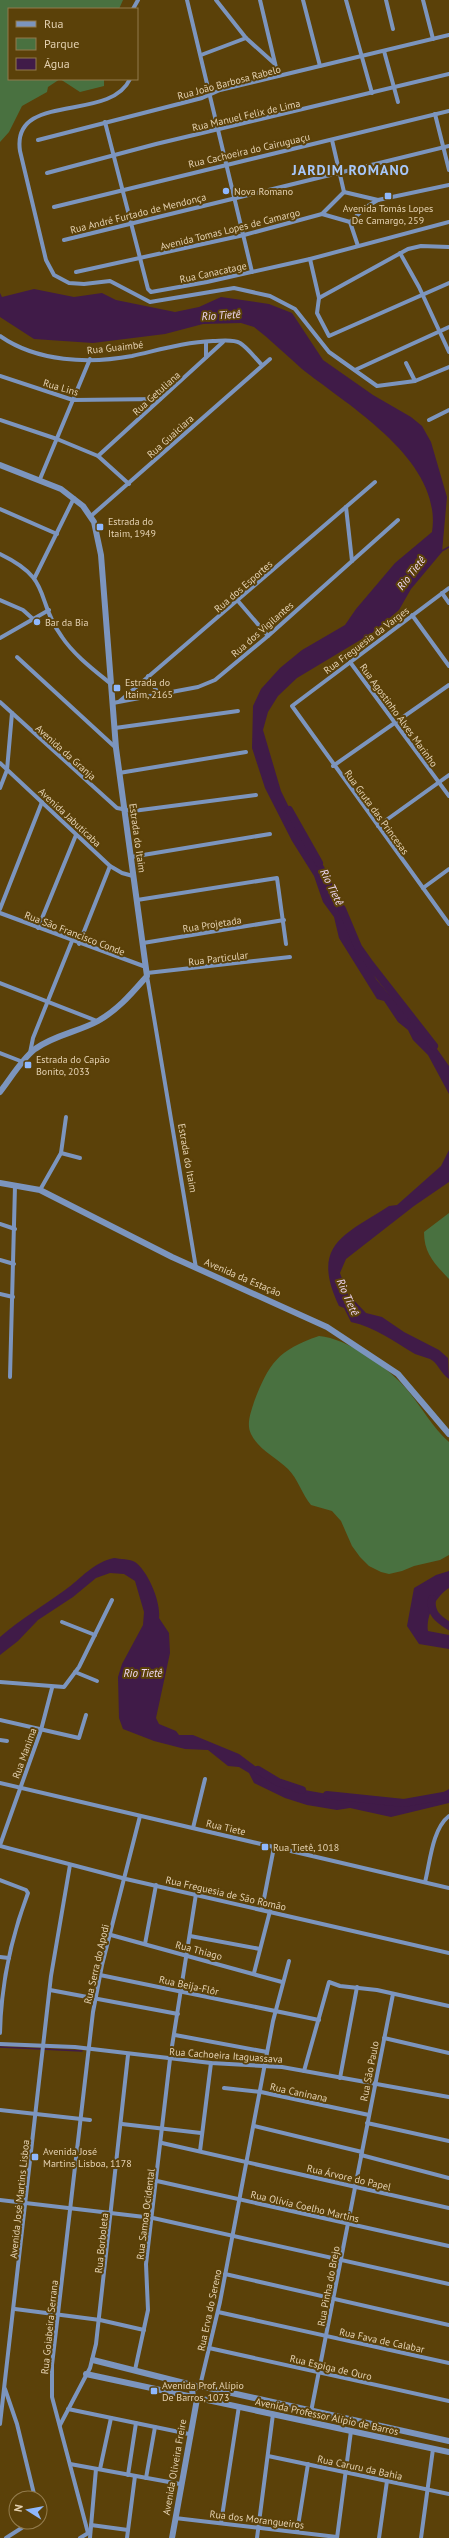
<svg xmlns="http://www.w3.org/2000/svg" width="449" height="2538" font-family="'PT Sans',sans-serif">
<rect width="100%" height="100%" fill="#5b4109"/>
<g fill="#497140">
<path d="M0,0h123l-4,9h-110v70h95v7l-24,6 -20,-13 -12,8 -1,5 -25,14 -13,26 -9,10z"/>
<path d="M449,1213v66c-14,-15 -25,-25 -25,-47z"/>
<path d="M319,1336c28,2 72,33 90,56 14,17 23,35 40,50v113l-9,5 -26,6 -12,5 -13,3 -8,-2 -12,-6 -9,-9 -8,-11 -11,-25 -9,-10 -21,-6c-9,-11 -13,-26 -23,-36 -11,-11 -30,-20 -37,-35 -5,-10 0,-22 3,-32 15,-39 24,-52 65,-66z"/>
</g>
<g fill="#401b48">
<path d="M34,289l40,8 28,-4 14,7 59,12 24,-5 22,-10 48,7 23,9 31,47 50,35 38,22 11,9 9,16 16,55 -5,55 -31,37 -12,21 -27,23 -75,45 -19,18 -10,16 -5,18 18,61 28,57 14,17 7,12 19,49 27,53 42,50 17,17 14,20v28l-21,-39 -15,-15 -5,-10 -10,-8 -14,-21 -7,-2 -38,-61 -5,-21 -11,-15 -9,-26 -22,-35 -27,-53 -13,-40 1,-42 8,-17 19,-21 22,-18 43,-25 11,-16 39,-46 37,-31c11,-71 -82,-125 -130,-163 -16,-14 -31,-29 -48,-42l-13,-4 -38,1 -38,10 -72,9 -59,-4 -34,-22v-24l2,4z"/>
<path d="M449,1150v32l-35,24 -68,53 -6,14 7,20 19,20 16,4 22,15 35,18 9,8 1,21c-8,-5 -11,-16 -19,-20 -5,-2 -10,-3 -15,-5 -20,-12 -40,-27 -64,-32l-7,-14 -5,-2c-29,-61 5,-71 50,-100l8,-1 44,-39z"/>
<path d="M114,1558c6,1 16,1 21,4 13,9 26,40 24,56l10,15 1,20 -14,65 3,6 17,7 3,4h14l46,19 43,32 107,19 24,-1 21,-6 15,-9v14l-58,14 -41,-9 -13,2 -30,-5 -22,-7 -31,-15 -5,-10 -10,-6 -11,-1 -20,-16 -23,-1 -31,-8 -31,-12 -4,-11 -1,-41 4,-13 21,-39 1,-13 -9,-31 -11,-7 -14,-1 -14,5 -23,19 -35,23 -20,21 -18,14v-18c22,-19 42,-30 65,-47 17,-12 27,-27 49,-32z"/>
<path d="M449,1571v17c-14,9 -23,28 -21,43l21,4v14l-30,-5 -12,-18 7,-38 22,-13z"/>
</g>
<g fill="none" stroke-linecap="round" stroke-linejoin="round">
<g stroke="#401b48" stroke-width="1.5">
<path d="M440,552l9,-5"/>
<path d="M0,2047l82,4"/>
</g>
<g stroke="#401b48" stroke-width="8">
<path d="M289,810l30,53"/>
<path d="M342,909l16,38 12,17 64,82"/>
<path d="M432,1599c-2,14 6,20 17,27"/>
<path d="M258,1770l20,12 24,8"/>
<path d="M327,1795l77,8 45,-8"/>
</g>
<g stroke="#7c95be" stroke-width="4">
<path d="M187,0l65,272"/>
<path d="M216,0l30,38 29,26"/>
<path d="M260,0l18,76"/>
<path d="M303,0l17,66"/>
<path d="M346,0l26,93"/>
<path d="M386,0l7,29"/>
<path d="M423,0l10,39"/>
<path d="M133,9l5,-9"/>
<path d="M384,51l14,51"/>
<path d="M201,55l45,-17"/>
<path d="M130,79c-20,44 -119,12 -110,72l26,109 8,15 15,8 15,1 26,-3 40,21 84,-14 36,8 25,13 34,43 48,34 38,-5 34,-14"/>
<path d="M435,114l14,56"/>
<path d="M105,122l43,167 3,3 56,-10 103,-23 139,-37"/>
<path d="M38,140l164,-42 18,-8 229,-55"/>
<path d="M332,140l12,52"/>
<path d="M47,173l109,-29 293,-70"/>
<path d="M54,207l395,-96"/>
<path d="M322,214l22,-22 34,8"/>
<path d="M350,222l8,24"/>
<path d="M64,240l385,-94"/>
<path d="M400,253l19,34 30,65"/>
<path d="M310,259l9,39 -2,15 12,23 120,-53"/>
<path d="M76,272l168,-37 78,-21 28,8 16,-15 12,-7 71,-15"/>
<path d="M319,298l89,-49 13,-3 28,1"/>
<path d="M0,336c37,26 89,28 132,20 27,-6 53,-14 81,-15 8,0 20,-2 27,2 8,5 15,15 22,22"/>
<path d="M206,342v15"/>
<path d="M406,363l9,18"/>
<path d="M355,370l94,-43"/>
<path d="M0,376l73,24 87,-1"/>
<path d="M0,420l57,19 41,17 31,28"/>
<path d="M429,420l20,-10"/>
<path d="M98,456l125,-114"/>
<path d="M40,479l50,-120"/>
<path d="M346,507l6,54"/>
<path d="M0,509l57,25"/>
<path d="M91,516l179,-157"/>
<path d="M0,554c54,26 34,44 62,83 12,18 32,33 49,47"/>
<path d="M35,577l39,-79"/>
<path d="M449,588l-157,118 157,218"/>
<path d="M442,593l7,10"/>
<path d="M0,600l23,10 10,9"/>
<path d="M238,601l30,35"/>
<path d="M412,615l37,51"/>
<path d="M0,638l49,-28"/>
<path d="M17,657l99,91"/>
<path d="M350,662l99,134"/>
<path d="M148,676l11,19"/>
<path d="M120,701l255,-219"/>
<path d="M0,702l117,106 16,3 123,-16"/>
<path d="M113,703l85,-16 17,-7 53,-44 130,-116"/>
<path d="M115,728l123,-17"/>
<path d="M0,763l110,103 12,7 11,3"/>
<path d="M333,766l116,-81"/>
<path d="M119,773l127,-21"/>
<path d="M0,788l7,-18 5,-57"/>
<path d="M378,826l71,-51"/>
<path d="M131,857l139,-23"/>
<path d="M423,888l26,-19"/>
<path d="M137,900l140,-22 9,66"/>
<path d="M0,909l42,-107"/>
<path d="M0,913l146,54"/>
<path d="M38,928l38,-93"/>
<path d="M143,943l141,-23"/>
<path d="M79,944l31,-78"/>
<path d="M147,973l143,-16"/>
<path d="M147,976l49,292"/>
<path d="M0,983l97,38"/>
<path d="M0,1053l23,9"/>
<path d="M30,1053l3,-15 39,-97"/>
<path d="M61,1153l19,5"/>
<path d="M40,1190l21,-37 5,-36"/>
<path d="M0,1224l15,5"/>
<path d="M0,1260l14,4"/>
<path d="M0,1294l13,3"/>
<path d="M10,1377l5,-191"/>
<path d="M62,1622l33,13"/>
<path d="M75,1672l22,9"/>
<path d="M0,1682l64,5 15,-20 33,-67"/>
<path d="M0,1720l79,18 7,-23"/>
<path d="M0,1740l7,1"/>
<path d="M0,1783l449,105"/>
<path d="M193,1828l12,-49"/>
<path d="M0,1845l41,-115 11,-42"/>
<path d="M0,1846l126,33 323,74"/>
<path d="M0,1880l26,10 2,3c-17,45 -27,93 -28,140"/>
<path d="M425,1882c5,-19 7,-53 24,-66"/>
<path d="M262,1909l12,-62"/>
<path d="M111,1935l171,47"/>
<path d="M190,1936l70,13"/>
<path d="M145,1944l11,-59"/>
<path d="M0,1957l9,1"/>
<path d="M254,1973l16,-62"/>
<path d="M100,1975l219,45"/>
<path d="M50,1990l128,24"/>
<path d="M175,2035l92,17"/>
<path d="M384,2038l65,15"/>
<path d="M0,2044l75,3 136,16 71,4 167,30"/>
<path d="M304,2071l25,-89 11,4 37,4 72,16"/>
<path d="M340,2078l17,-91"/>
<path d="M224,2088l37,4 108,23"/>
<path d="M0,2110l90,10"/>
<path d="M367,2123l82,18"/>
<path d="M122,2124l79,9"/>
<path d="M254,2126l108,26"/>
<path d="M162,2143l287,65"/>
<path d="M200,2151l11,-88"/>
<path d="M361,2155l88,23"/>
<path d="M157,2181l292,65"/>
<path d="M0,2200l153,18 296,66"/>
<path d="M225,2274l224,51"/>
<path d="M15,2309l85,11 44,10"/>
<path d="M218,2312l231,51"/>
<path d="M209,2348l240,53"/>
<path d="M135,2370l13,-60 -2,-46 24,-205 26,-165"/>
<path d="M200,2386l20,-84 53,-281 16,-60"/>
<path d="M5,2389l12,35 18,74"/>
<path d="M68,2409l121,25"/>
<path d="M309,2422l84,-428"/>
<path d="M0,2424l51,-448 19,-111"/>
<path d="M60,2425l30,-57 6,-24 32,-289"/>
<path d="M268,2456l181,38"/>
<path d="M70,2464l110,20"/>
<path d="M100,2469l11,-51"/>
<path d="M128,2475l8,-52"/>
<path d="M146,2478l9,-51"/>
<path d="M175,2518l162,19"/>
<path d="M221,2523l18,-117"/>
<path d="M91,2525l37,5"/>
<path d="M297,2532l11,-68"/>
<path d="M88,2533l-36,-136v-32l41,-353 9,-47 38,-149"/>
<path d="M6,2538l25,-16"/>
<path d="M80,2538l10,-6"/>
<path d="M90,2538l6,-69"/>
<path d="M127,2538l8,-62"/>
<path d="M257,2538l16,-124"/>
<path d="M337,2538l14,-107"/>
<path d="M379,2538l8,-57"/>
<path d="M421,2538l12,-89"/>
</g>
<g stroke="#7c95be" stroke-width="6">
<path d="M0,465l61,24 22,17 11,16 7,33 15,193 31,228c-15,17 -28,33 -49,45 -20,11 -44,14 -63,28 -14,11 -24,29 -35,43"/>
<path d="M0,1183l40,7 132,67 155,70 71,47 51,60"/>
<path d="M93,2360l103,26"/>
<path d="M86,2374l363,78"/>
<path d="M193,2397l-1,-8 8,-3 249,55"/>
<path d="M172,2538l25,-139"/>
</g>
</g>
<g fill="#8fb8fd" stroke="#5b4109" stroke-width="1.5">
<circle cx="226" cy="191" r="4"/>
<rect x="384" y="192" width="8" height="8" rx="2"/>
<rect x="96" y="523" width="8" height="8" rx="2"/>
<circle cx="37" cy="622" r="4"/>
<rect x="113" y="684" width="8" height="8" rx="2"/>
<rect x="24" y="1061" width="8" height="8" rx="2"/>
<rect x="261" y="1843" width="8" height="8" rx="2"/>
<rect x="31" y="2153" width="8" height="8" rx="2"/>
<rect x="150" y="2387" width="8" height="8" rx="2"/>
</g>
<g text-anchor="middle" stroke-width="4" stroke-linejoin="round" paint-order="stroke">
<g font-size="10" fill="#e4d1b1" stroke="#5b4109">
<text transform="translate(229 82) rotate(-15)" y="4">Rua João Barbosa Rabelo</text>
<text transform="translate(246 115) rotate(-13)" y="4">Rua Manuel Felix de Lima</text>
<text transform="translate(249 150) rotate(-13)" y="4">Rua Cachoeira do Cairuguaçu</text>
<text transform="translate(138 213) rotate(-14)" y="4">Rua André Furtado de Mendonça</text>
<text transform="translate(230 229) rotate(-14)" y="4">Avenida Tomas Lopes de Camargo</text>
<text transform="translate(213 272) rotate(-12)" y="4">Rua Canacatage</text>
<text transform="translate(115 347) rotate(-6)" y="4">Rua Guaimbé</text>
<text transform="translate(61 387) rotate(16)" y="4">Rua Lins</text>
<text transform="translate(156 393) rotate(-42)" y="4">Rua Getuliana</text>
<text transform="translate(170 436) rotate(-42)" y="4">Rua Guaiciara</text>
<text transform="translate(243 586) rotate(-41)" y="4">Rua dos Esportes</text>
<text transform="translate(262 629) rotate(-41)" y="4">Rua dos Vigilantes</text>
<text transform="translate(366 640) rotate(-37)" y="4">Rua Freguesia da Varges</text>
<text transform="translate(399 715) rotate(54)" y="4">Rua Agostinho Alves Marinho</text>
<text transform="translate(66 752) rotate(42)" y="4">Avenida da Granja</text>
<text transform="translate(377 812) rotate(54)" y="4">Rua Gruta das Princesas</text>
<text transform="translate(70 817) rotate(43)" y="4">Avenida Jabuticaba</text>
<text transform="translate(138 838) rotate(82)" y="4">Estrada do Itaim</text>
<text transform="translate(212 924) rotate(-9)" y="4">Rua Projetada</text>
<text transform="translate(75 933) rotate(21)" y="4">Rua São Francisco Conde</text>
<text transform="translate(218 958) rotate(-7)" y="4">Rua Particular</text>
<text transform="translate(188 1158) rotate(80)" y="4">Estrada do Itaim</text>
<text transform="translate(243 1277) rotate(23)" y="4">Avenida da Estação</text>
<text transform="translate(24 1753) rotate(-70)" y="4">Rua Manima</text>
<text transform="translate(226 1827) rotate(13)" y="4">Rua Tiete</text>
<text transform="translate(226 1893) rotate(13)" y="4">Rua Freguesia de São Romão</text>
<text transform="translate(199 1950) rotate(15)" y="4">Rua Thiago</text>
<text transform="translate(96 1964) rotate(-77)" y="4">Rua Serra do Apodi</text>
<text transform="translate(189 1985) rotate(12)" y="4">Rua Beija-Flôr</text>
<text transform="translate(226 2055) rotate(4)" y="4">Rua Cachoeira Itaguassava</text>
<text transform="translate(369 2071) rotate(-79)" y="4">Rua São Paulo</text>
<text transform="translate(299 2092) rotate(12)" y="4">Rua Caninana</text>
<text transform="translate(349 2177) rotate(13)" y="4">Rua Árvore do Papel</text>
<text transform="translate(19 2199) rotate(-84)" y="4">Avenida José Martins Lisboa</text>
<text transform="translate(305 2206) rotate(13)" y="4">Rua Olívia Coelho Martins</text>
<text transform="translate(145 2214) rotate(-83)" y="4">Rua Samoa Ocidental</text>
<text transform="translate(101 2243) rotate(-84)" y="4">Rua Borboleta</text>
<text transform="translate(328 2286) rotate(-79)" y="4">Rua Pinha do Brejo</text>
<text transform="translate(209 2310) rotate(-78)" y="4">Rua Erva do Sereno</text>
<text transform="translate(49 2327) rotate(-84)" y="4">Rua Goiabeira Serrana</text>
<text transform="translate(382 2340) rotate(12)" y="4">Rua Fava de Calabar</text>
<text transform="translate(331 2367) rotate(13)" y="4">Rua Espiga de Ouro</text>
<text transform="translate(327 2416) rotate(12)" y="4">Avenida Professor Alípio de Barros</text>
<text transform="translate(174 2467) rotate(-80)" y="4">Avenida Oliveira Freire</text>
<text transform="translate(360 2467) rotate(12)" y="4">Rua Caruru da Bahia</text>
<text transform="translate(257 2519) rotate(7)" y="4">Rua dos Morangueiros</text>
</g>
<g font-size="10" fill="#e4d1b1" stroke="#5b4109" text-anchor="start">
<text x="234" y="195">Nova Romano</text>
<text x="388" y="212" text-anchor="middle">Avenida Tomás Lopes<tspan x="388" dy="12">De Camargo, 259</tspan></text>
<text x="108" y="525">Estrada do<tspan x="108" dy="12">Itaim, 1949</tspan></text>
<text x="45" y="626">Bar da Bia</text>
<text x="125" y="686">Estrada do<tspan x="125" dy="12">Itaim, 2165</tspan></text>
<text x="36" y="1063">Estrada do Capão<tspan x="36" dy="12">Bonito, 2033</tspan></text>
<text x="273" y="1851">Rua Tietê, 1018</text>
<text x="43" y="2155">Avenida José<tspan x="43" dy="12">Martins Lisboa, 1178</tspan></text>
<text x="162" y="2389">Avenida Prof. Alípio<tspan x="162" dy="12">De Barros, 1073</tspan></text>
</g>
<g font-size="11" font-style="italic" fill="#f1d9f6" stroke="#5b4109">
<text transform="translate(221 315) rotate(-4)" y="4">Rio Tietê</text>
<text transform="translate(411 573) rotate(-52)" y="4">Rio Tietê</text>
<text transform="translate(332 887) rotate(64)" y="4">Rio Tietê</text>
<text transform="translate(348 1297) rotate(66)" y="4">Rio Tietê</text>
<text x="143" y="1677">Rio Tietê</text>
</g>
<g font-size="14" font-weight="bold" letter-spacing="1" fill="#a7c7fa" stroke="#5b4109">
<text x="351" y="175">JARDIM ROMANO</text>
</g>
</g>
<rect x="8" y="8" width="130" height="72" fill="#5b4109" stroke="#927b4c"/>
<rect x="16" y="21" width="20" height="6" fill="#7c95be" stroke="#927b4c"/>
<text x="44" y="28" font-size="12" fill="#e4d1b1">Rua</text>
<rect x="16" y="38" width="20" height="12" fill="#497140" stroke="#927b4c"/>
<text x="44" y="48" font-size="12" fill="#e4d1b1">Parque</text>
<rect x="16" y="58" width="20" height="12" fill="#401b48" stroke="#927b4c"/>
<text x="44" y="68" font-size="12" fill="#e4d1b1">Água</text>
<g transform="translate(28 2510) rotate(281)"><circle r="19" fill="#5b4109" stroke="#927b4c"/>
<path d="M0-3L7 15L0 10L-7 15Z" fill="#8fb8fd"/>
<text y="-6" font-size="11" font-weight="bold" text-anchor="middle" fill="#e4d1b1">N</text>
</g>
</svg>
